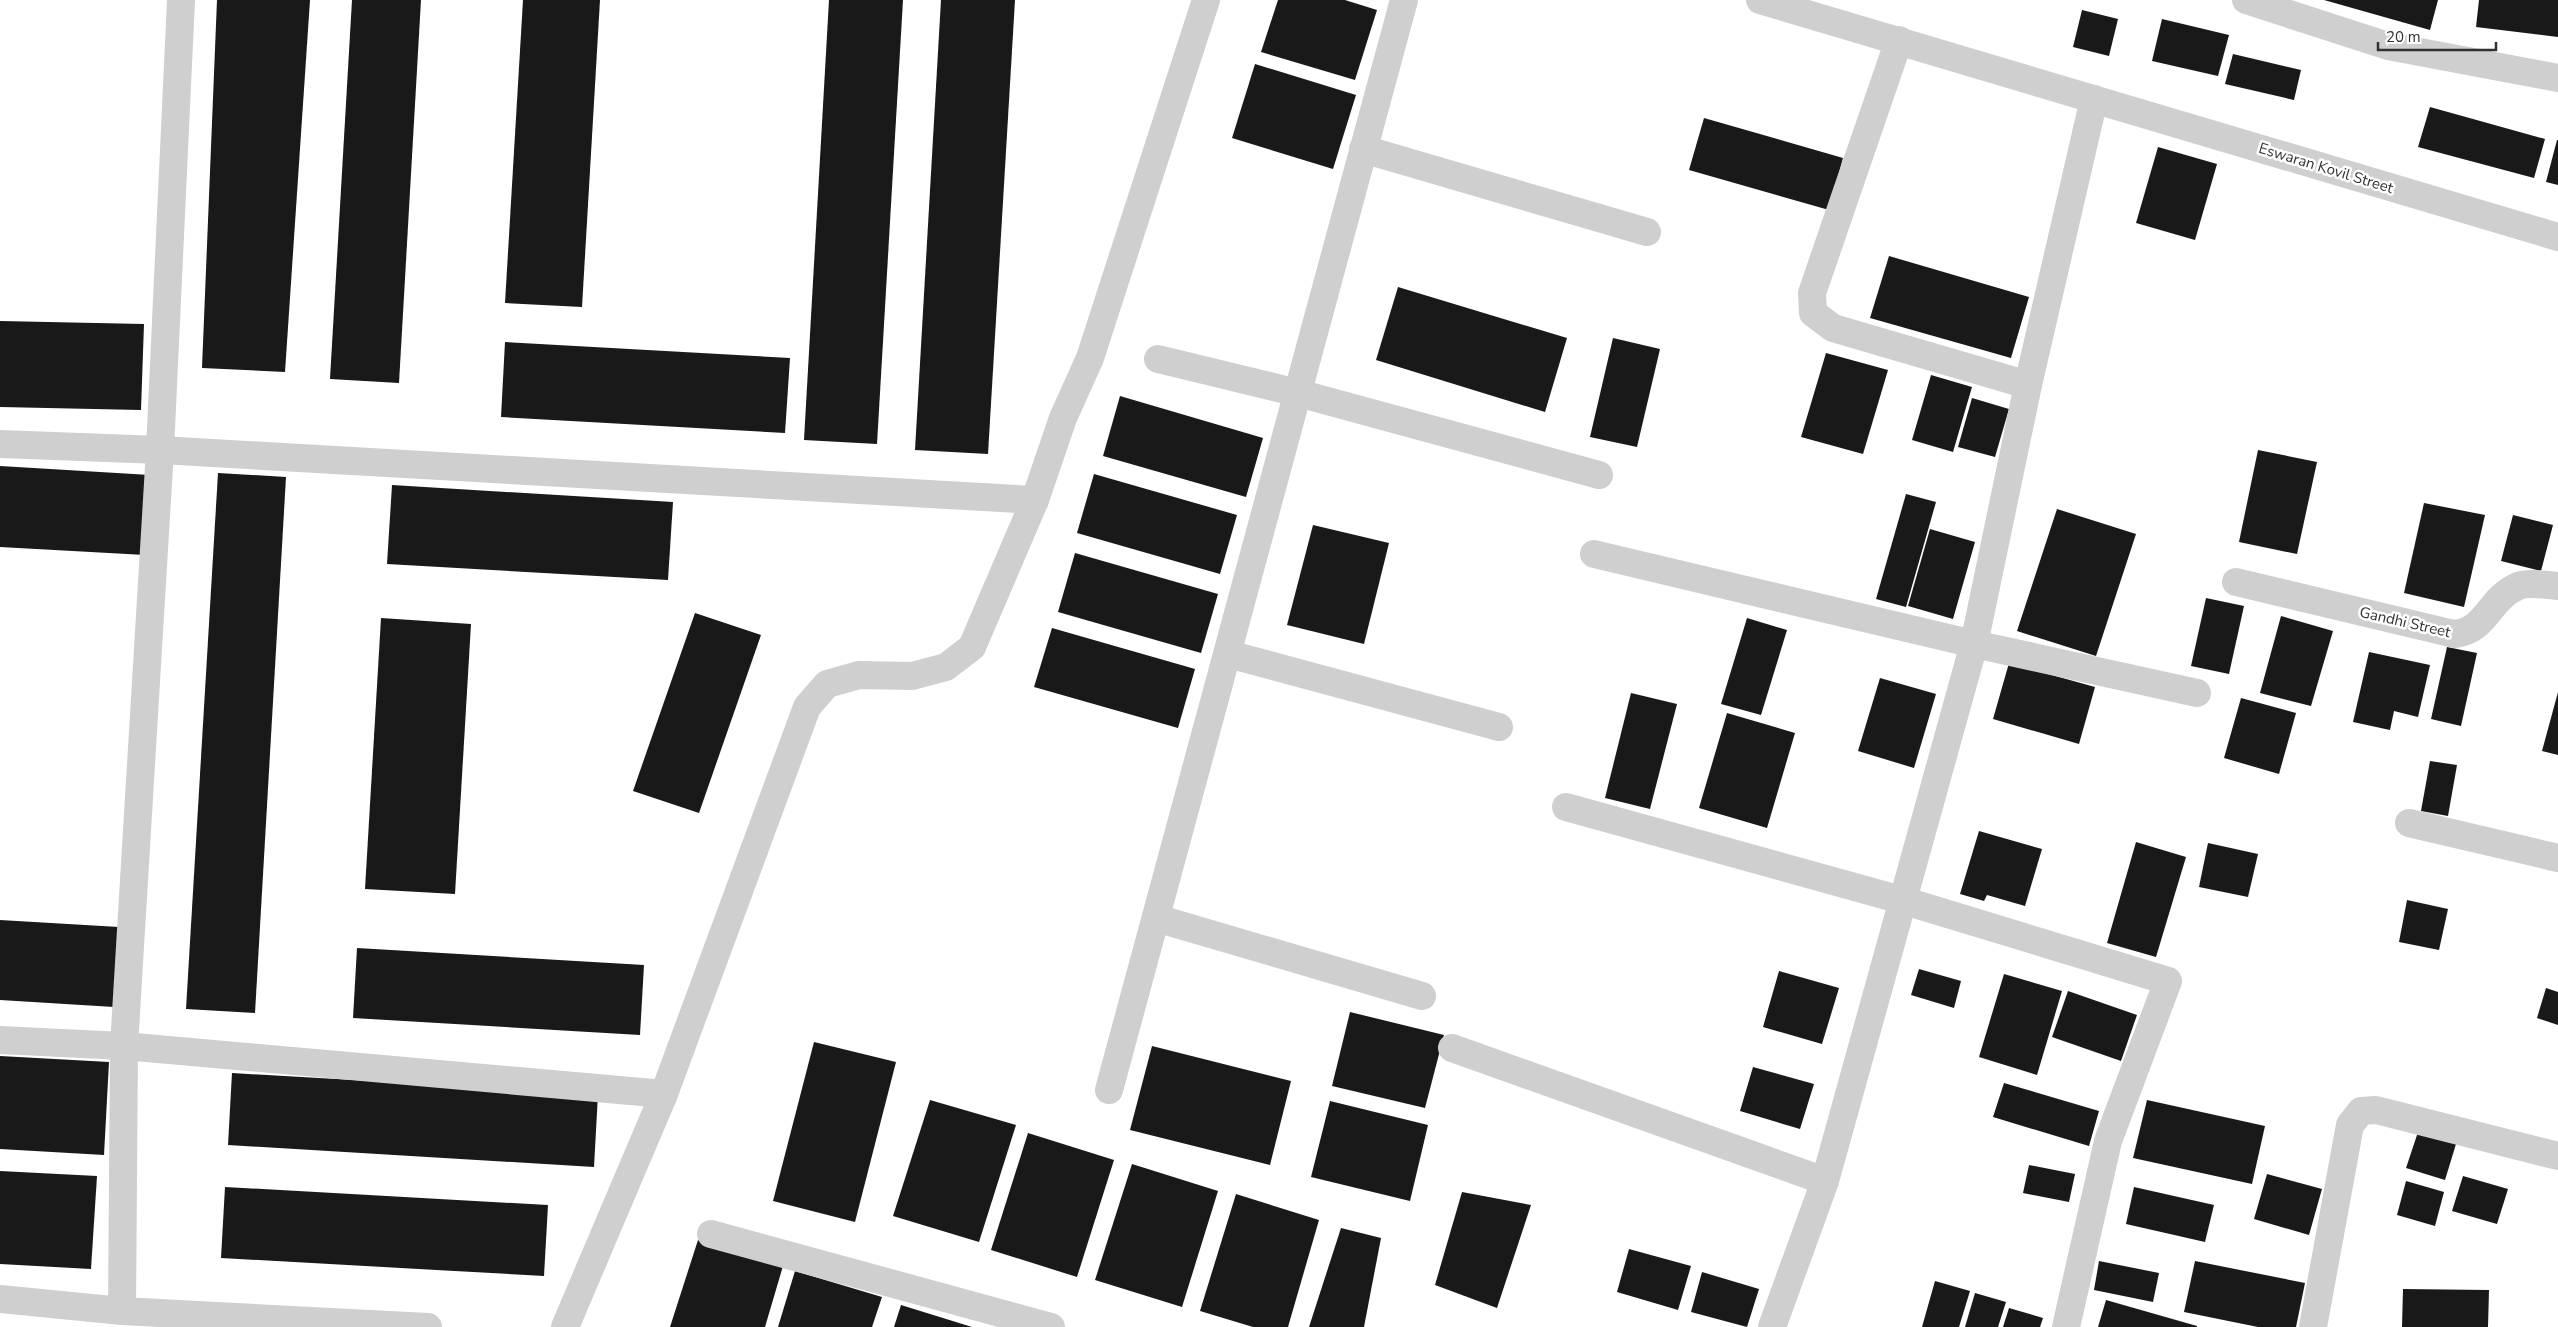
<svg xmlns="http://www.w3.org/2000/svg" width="2558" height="1327" font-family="'Nunito Sans',sans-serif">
<rect width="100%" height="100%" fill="#fff"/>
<g fill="#191919">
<path d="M217,0h93l-25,372 -83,-4z"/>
<path d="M352,0h69l-22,383 -69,-4z"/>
<path d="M523,0h77l-18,307 -77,-4z"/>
<path d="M829,0h74l-26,444 -73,-4z"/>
<path d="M941,0h74l-27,454 -73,-4z"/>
<path d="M1278,0h67l32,10 -22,70 -94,-28z"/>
<path d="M2324,0h114l-8,30z"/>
<path d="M2479,0h79v37l-82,-10z"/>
<path d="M2082,10l36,9 -9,37 -36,-9z"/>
<path d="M2162,19l67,16 -11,41 -66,-15z"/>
<path d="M2233,54l68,16 -7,30 -69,-16z"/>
<path d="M1255,64l101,31 -23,74 -101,-31z"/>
<path d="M2430,107l115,32 -11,39 -116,-31z"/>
<path d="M1704,118l139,40 -14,52 -140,-40z"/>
<path d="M2557,140h1v45l-12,-3z"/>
<path d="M2158,147l59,17 -22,76 -59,-17z"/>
<path d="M1889,256l140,41 -18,61 -141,-40z"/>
<path d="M1398,287l169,51 -22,74 -169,-52z"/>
<path d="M0,321l144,3 -3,86 -141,-3z"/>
<path d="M1613,338l47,11 -23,98 -47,-10z"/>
<path d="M505,342l285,16 -5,75 -284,-16z"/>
<path d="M1826,353l62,17 -25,84 -62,-17z"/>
<path d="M1931,375l41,12 -19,65 -41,-12z"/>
<path d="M1120,396l143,42 -17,59 -143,-41z"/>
<path d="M1972,398l37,11 -14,48 -37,-10z"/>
<path d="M2258,450l59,12 -20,92 -58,-12z"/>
<path d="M0,466l150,9 -5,80 -145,-8z"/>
<path d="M218,473l68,4 -31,536 -69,-4z"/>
<path d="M1094,474l143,41 -17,59 -143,-41z"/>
<path d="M392,485l281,17 -5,78 -281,-16z"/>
<path d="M1906,494l30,8 -30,105 -30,-8z"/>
<path d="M2424,503l61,12 -21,92 -60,-14z"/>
<path d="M2057,509l79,25 -40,122 -79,-25z"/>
<path d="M2513,515l40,10 -12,46 -40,-10z"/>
<path d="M1313,525l76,18 -25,101 -77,-19z"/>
<path d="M1930,529l45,13 -22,77 -45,-13z"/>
<path d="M1075,553l143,41 -17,59 -143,-41z"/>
<path d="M2206,598l38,8 -15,68 -38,-8z"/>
<path d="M695,613l66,22 -62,178 -66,-22z"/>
<path d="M2281,616l52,15 -22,75 -51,-13z"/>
<path d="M381,618l90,6 -16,270 -90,-5z"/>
<path d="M1747,618l40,12 -26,85 -40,-11z"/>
<path d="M1052,628l143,41 -17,59 -144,-41z"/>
<path d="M2447,647l30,6 -16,73 -30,-7z"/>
<path d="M2369,652l61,13 -12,52 -24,-6 -4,19 -37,-8z"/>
<path d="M2009,663l86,24 -16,57 -86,-25z"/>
<path d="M1880,678l56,16 -22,74 -56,-17z"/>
<path d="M2558,692v63l-16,-4z"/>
<path d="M1631,693l46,11 -27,105 -45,-11z"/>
<path d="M2241,698l55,15 -17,61 -55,-16z"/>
<path d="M1727,713l68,20 -28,95 -68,-20z"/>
<path d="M2430,761l27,4 -9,51 -27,-5z"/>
<path d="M1979,831l63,18 -17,57 -38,-11 -3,6 -24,-7z"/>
<path d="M2136,842l50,15 -30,100 -49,-14z"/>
<path d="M2208,843l50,11 -10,43 -49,-10z"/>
<path d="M2407,900l41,9 -9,41 -40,-8z"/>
<path d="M0,920l119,7 -5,80 -114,-7z"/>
<path d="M357,948l287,17 -4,70 -287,-17z"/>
<path d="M1919,969l42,12 -7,27 -43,-13z"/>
<path d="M1779,971l60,17 -17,56 -59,-17z"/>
<path d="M2004,974l58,17 -25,84 -58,-18z"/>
<path d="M2546,988l12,4v33l-21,-7z"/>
<path d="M2068,991l69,24 -16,46 -69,-24z"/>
<path d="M1350,1012l94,23 -19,73 -93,-22z"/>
<path d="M814,1042l82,20 -41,160 -82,-21z"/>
<path d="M1152,1046l139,35 -21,84 -140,-35z"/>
<path d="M0,1056l109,6 -5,93 -104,-6z"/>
<path d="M1753,1067l61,17 -14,45 -60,-18z"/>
<path d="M232,1073l366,21 -4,73 -366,-22z"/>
<path d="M2004,1083l95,28 -10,35 -96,-29z"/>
<path d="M930,1100l86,25 -37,117 -86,-26z"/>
<path d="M2147,1100l118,26 -13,58 -119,-26z"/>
<path d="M1330,1101l98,24 -18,76 -99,-24z"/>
<path d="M2418,1132l38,12 -11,36 -39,-12z"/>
<path d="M1028,1133l86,27 -37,117 -86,-27z"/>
<path d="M1132,1164l86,27 -36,116 -87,-27z"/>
<path d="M2029,1165l46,9 -6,28 -46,-9z"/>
<path d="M0,1171l97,5 -6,93 -91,-5z"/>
<path d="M2267,1174l55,15 -13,46 -55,-16z"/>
<path d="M2463,1176l45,13 -11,35 -45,-13z"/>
<path d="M2406,1181l38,11 -9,34 -38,-11z"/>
<path d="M225,1187l323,18 -4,71 -323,-18z"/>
<path d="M2134,1187l80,18 -9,37 -79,-18z"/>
<path d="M1462,1192l69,13 -34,103 -62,-23z"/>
<path d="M1236,1194l83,26 -31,107h-35l-53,-16z"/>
<path d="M1341,1228l40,10 -17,89h-55z"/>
<path d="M698,1240l85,26 -18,61h-95z"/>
<path d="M1629,1249l62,17 -13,44 -61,-18z"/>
<path d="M2099,1261l60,12 -6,29 -59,-12z"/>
<path d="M2195,1261l110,22 -9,44h-38l-74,-15z"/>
<path d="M795,1271l87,26 -10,30h-94z"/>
<path d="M1702,1272l57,17 -12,38 -56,-15z"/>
<path d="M1935,1281l35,10 -11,36h-37z"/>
<path d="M2403,1289l86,1 -1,37h-86z"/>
<path d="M1975,1293l31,9 -8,25h-33z"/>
<path d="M2106,1300l91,26v1h-99z"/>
<path d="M901,1305l71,22h-78z"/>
<path d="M2009,1308l34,10 -3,9h-37z"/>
</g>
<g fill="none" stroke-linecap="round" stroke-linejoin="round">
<g stroke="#cfcfcf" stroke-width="28">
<path d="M1760,0l798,237"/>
<path d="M2246,0l142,46 170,32"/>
<path d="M1899,40l-87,253 1,20 20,15 195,57"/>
<path d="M1363,149l284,83"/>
<path d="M1158,359l140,34 301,82"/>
<path d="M0,444l160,6 875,50"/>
<path d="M1594,554l380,90 223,49"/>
<path d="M2236,582l218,52c34,-4 33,-34 64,-48 11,-4 29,-1 40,0"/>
<path d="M1228,654l271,73"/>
<path d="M1566,807l339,94 263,80 -60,160 -42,186"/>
<path d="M2409,823l149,35"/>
<path d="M1156,918l266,78"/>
<path d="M0,1040l124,6 540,48"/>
<path d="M1452,1048l373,133"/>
<path d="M1109,1090l295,-1090"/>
<path d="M711,1234l340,93"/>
<path d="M0,1299l122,12 306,16"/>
<path d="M122,1311l2,-265 36,-596 21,-450"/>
<path d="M565,1327l99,-233 143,-387 20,-23 32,-9 53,1 34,-9 26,-20 63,-147 28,-82 27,-60 116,-358"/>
<path d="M1772,1327l53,-146 149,-537 54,-259 66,-286"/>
<path d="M2313,1327l37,-202 11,-14 15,-1 182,46"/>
</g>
</g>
<g text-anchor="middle" stroke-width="5" stroke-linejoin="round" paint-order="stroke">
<g font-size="15" fill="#323232" stroke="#fff">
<text transform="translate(2326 168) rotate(17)" y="5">Eswaran Kovil Street</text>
<text transform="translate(2405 622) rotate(13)" y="5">Gandhi Street</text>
</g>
</g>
<path d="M2378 42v8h118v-8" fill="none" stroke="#323232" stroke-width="2.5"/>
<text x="2386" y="42" font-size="15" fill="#323232" stroke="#ffffff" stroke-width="4" paint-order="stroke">20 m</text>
</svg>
